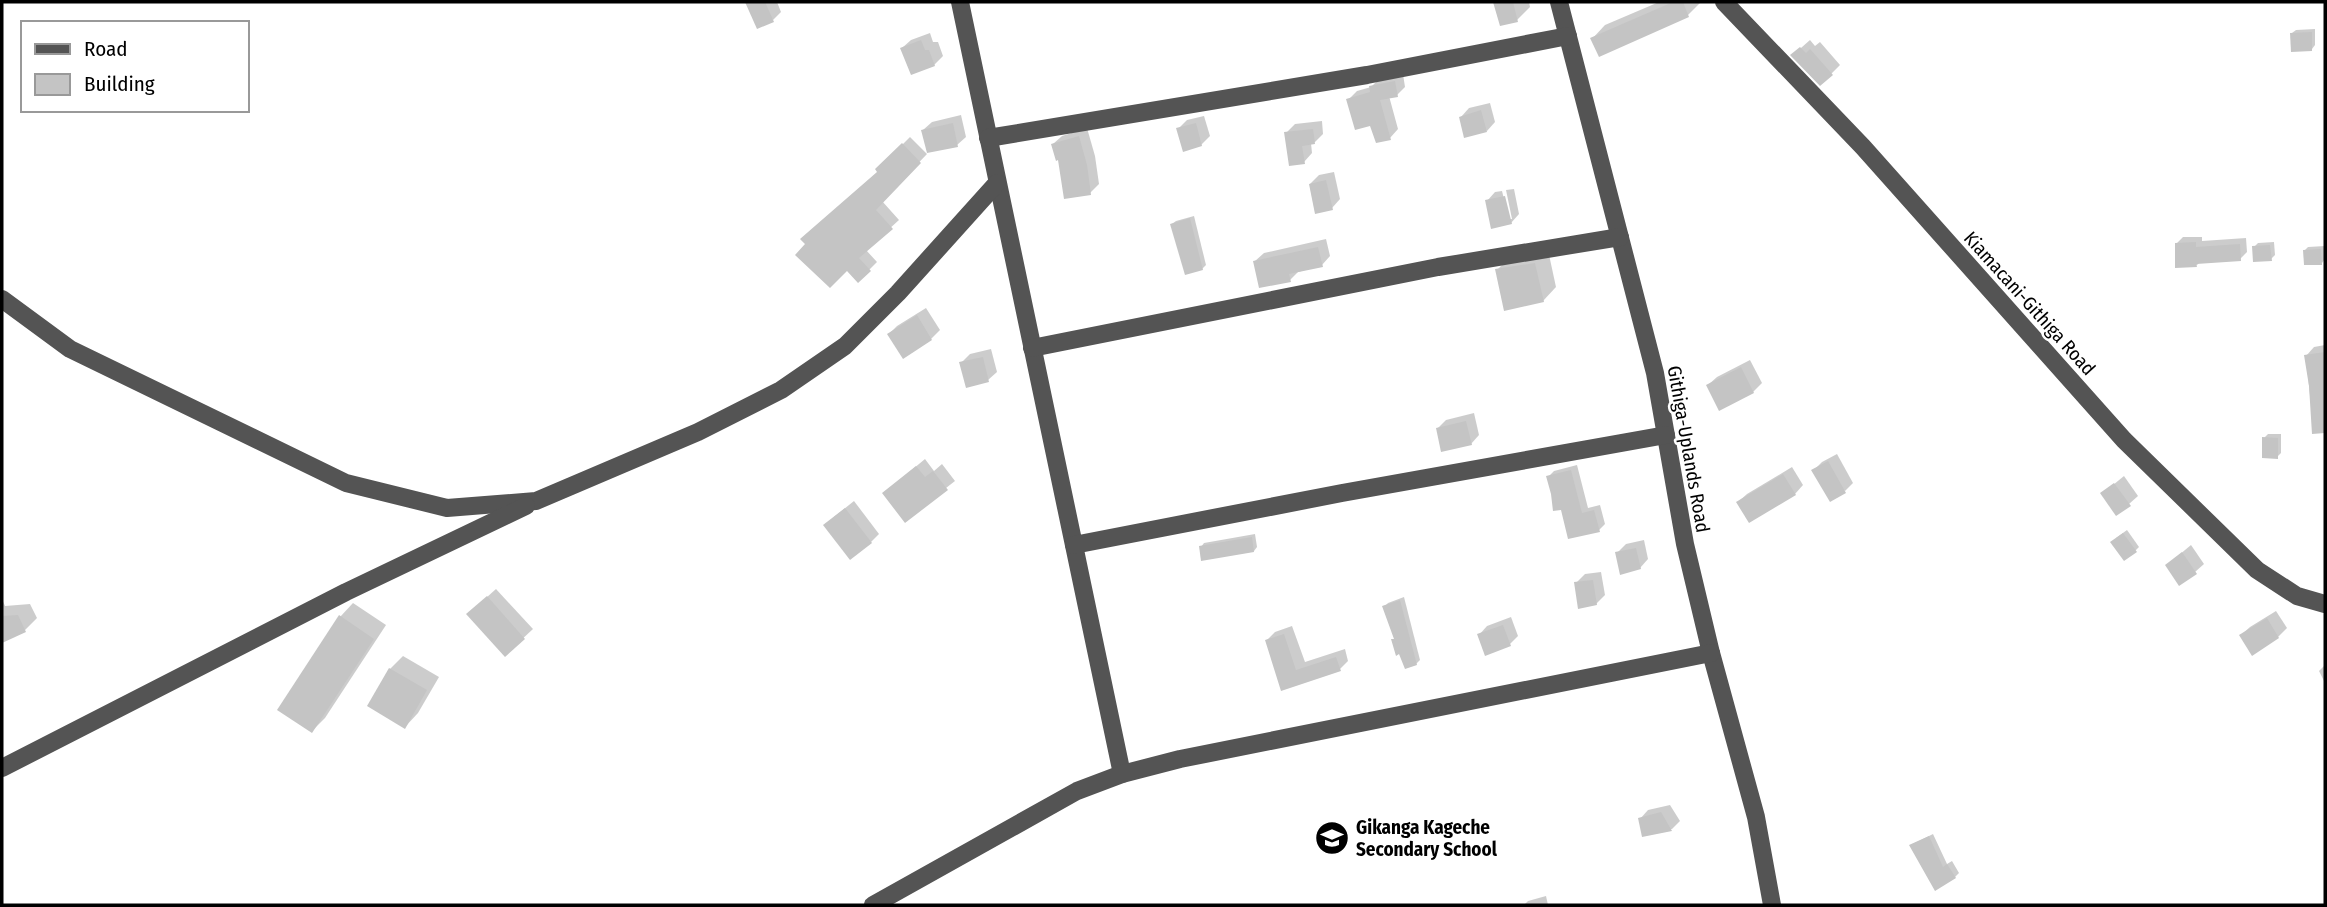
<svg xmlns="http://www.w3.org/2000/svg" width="2327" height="907" font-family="'Fira Sans Condensed',sans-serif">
<rect width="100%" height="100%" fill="#fff"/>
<g fill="#0003">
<path d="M752,2h25l4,10 -8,8 -24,-15z"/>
<path d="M1495,2h34l1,5 -13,13 -16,4z"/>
<path d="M1659,2h42l-13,13 -96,24 13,-14z"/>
<path d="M2315,29v16l-3,4 -20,-16 4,-3z"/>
<path d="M930,33l3,9h5l5,14 -9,9 -32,-17 9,-8z"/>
<path d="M1810,40l5,6 5,-4 20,23 -9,9 -38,-19z"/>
<path d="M1403,74l2,13 -8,8 -8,1 9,33 -8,9 -19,-14 -23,-24 9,-9 14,-4 9,-9z"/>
<path d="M1490,103l5,19 -8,9 -26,-14 8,-9z"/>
<path d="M961,115l5,22 -9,8 -34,-15 9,-8z"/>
<path d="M1204,116l6,20 -9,9 -23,-16 9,-9z"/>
<path d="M1322,121l1,13 -8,8 -4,1 1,10 -8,9 -18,-29 9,-9z"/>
<path d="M1087,128l8,28 4,28 -9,9 -30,-35 -7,-14 9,-8z"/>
<path d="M910,137l17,17 -45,47 17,19 -33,30 11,12 -19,19 -11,-13 32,-97 -1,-2z"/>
<path d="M1334,172l6,27 -8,9 -22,-24 9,-9z"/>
<path d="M1514,189l5,25 -8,9 -24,-22 8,-9 7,-1 7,28h3l-6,-29z"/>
<path d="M1194,216l12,49 -4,4 -30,-45 4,-3z"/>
<path d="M2183,237h19v4l44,-3 1,14 -7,7 -40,3 -4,4 -20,-22z"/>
<path d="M1326,239l4,17 -8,9 -24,7 -8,8 -35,-19 9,-8z"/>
<path d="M2274,242l1,13 -4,4 -17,-12 4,-4z"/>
<path d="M2325,246v13l-3,4 -18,-12 4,-4z"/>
<path d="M1548,250l8,37 -13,14 -46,-31 13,-13z"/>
<path d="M926,308l14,22 -9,9 -42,-5 8,-8z"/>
<path d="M2325,345v79l-12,1 -7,-69 8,-9z"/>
<path d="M991,349l6,23 -9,8 -27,-17 9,-9z"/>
<path d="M1750,360l12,23 -9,9 -45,-7 9,-8z"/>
<path d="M1474,413l5,22 -8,9 -33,-16 8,-8z"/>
<path d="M2268,434h13v19l-4,4 -13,-19z"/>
<path d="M1837,454l16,29 -8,8 -32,-20 9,-9z"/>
<path d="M925,459l9,12 8,-7 13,17 -50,39 -21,-27z"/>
<path d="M1577,465l11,43 12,-3 5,19 -6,6 -37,-22 -14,-31 6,-6z"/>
<path d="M1792,467l11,18 -8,9 -57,8 9,-8z"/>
<path d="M2124,476l14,20 -9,8 -27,-10z"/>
<path d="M854,501l25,33 -8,8 -37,-25z"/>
<path d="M2127,530l12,17 -4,4 -19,-13z"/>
<path d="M1255,534l2,13 -3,4 -53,-4 3,-4z"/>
<path d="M1644,540l4,19 -8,9 -23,-15 9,-9z"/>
<path d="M2191,545l13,19 -9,8 -28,-7z"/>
<path d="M1601,572l4,23 -9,9 -20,-21 9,-9z"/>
<path d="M496,589l37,40 -28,26 -28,-49z"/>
<path d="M1404,597l16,63 -4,4 -21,-26 -11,-31 4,-4z"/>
<path d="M2,599l3,7 25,-2 7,14 -12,12 -23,11z"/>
<path d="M353,603l33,22 -61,93 -13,13 28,-114z"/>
<path d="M2276,611l11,17 -9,9 -37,-2 9,-8z"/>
<path d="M1511,617l7,19 -8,8 -31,-9 8,-9z"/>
<path d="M1292,626l13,36 40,-13 3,12 -8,8 -58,19 -15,-48 8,-8z"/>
<path d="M403,656l36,21 -21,36 -13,14 -36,-22 21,-36z"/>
<path d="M2325,665v18l-6,-12z"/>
<path d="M1670,805l10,16 -8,8 -28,6 -4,-16 8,-9z"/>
<path d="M1933,834l14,30 5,-3 7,12 -4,4 -44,-32z"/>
<path d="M1546,896l2,9h-24l4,-4z"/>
</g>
<g fill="#c4c4c4">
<path d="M745,2h20l9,20 -17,7z"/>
<path d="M1493,2h20l5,20 -18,4z"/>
<path d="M1673,2h10l6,15 -90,40 -9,-19z"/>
<path d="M2312,32v19l-21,1 -1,-19z"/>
<path d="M921,40l4,10h4l6,16 -24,9 -11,-27z"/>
<path d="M1800,47l6,6 4,-4 23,26 -13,11 -30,-31z"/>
<path d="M1395,81l3,16 -18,3 11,40 -15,3 -6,-17 -15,4 -9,-31 24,-7 -1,-6z"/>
<path d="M1481,110l6,22 -23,6 -5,-21z"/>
<path d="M953,123l5,24 -31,6 -6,-23z"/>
<path d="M1196,123l6,23 -19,6 -7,-24z"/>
<path d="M1313,129l2,15 -13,2 3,18 -16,2 -5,-34z"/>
<path d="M1079,136l8,29 4,30 -27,4 -6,-39 -2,1 -5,-17z"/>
<path d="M902,143l19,20 -45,47 17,19 -34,29 12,13 -13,12 -11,-12 -17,17 -35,-33 10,-11 -5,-5 77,-67 -2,-3z"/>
<path d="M1326,180l7,30 -18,4 -6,-30z"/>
<path d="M1505,196l7,28 -21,5 -6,-29z"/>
<path d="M1190,218l13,52 -18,5 -15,-51z"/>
<path d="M2196,242v5l44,-3 1,17 -45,3 1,3 -22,1v-25z"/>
<path d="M2270,245l2,16 -19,1 -1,-16z"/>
<path d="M1318,247l5,20 -34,7 2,8 -32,6 -6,-27z"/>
<path d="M2321,249l1,16h-18l-1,-15z"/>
<path d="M1535,263l9,39 -40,9 -9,-42z"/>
<path d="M917,315l15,25 -29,19 -16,-25z"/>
<path d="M2325,352v81l-13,1 -3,-48 -5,-31z"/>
<path d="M983,357l6,25 -23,6 -7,-26z"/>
<path d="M1741,367l13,26 -35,18 -13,-26z"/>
<path d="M1466,421l6,24 -31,7 -5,-24z"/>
<path d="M2262,437l16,1v21l-16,-1z"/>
<path d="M1828,461l18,32 -16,9 -19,-32z"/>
<path d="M916,466l9,11 8,-6 15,19 -43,33 -23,-30z"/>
<path d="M1571,470l11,43 12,-3 6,22 -32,7 -7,-29 -8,1 -2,-17 -5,-18z"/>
<path d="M1783,474l13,21 -47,28 -13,-21z"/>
<path d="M2114,483l17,23 -15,10 -16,-23z"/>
<path d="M845,508l27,35 -22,17 -27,-35z"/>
<path d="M2123,533l14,19 -13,9 -14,-19z"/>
<path d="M1252,537l2,15 -53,9 -2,-15z"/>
<path d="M1636,548l5,21 -21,6 -5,-23z"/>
<path d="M2182,552l15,22 -18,12 -14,-21z"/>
<path d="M1593,580l4,25 -19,4 -4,-27z"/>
<path d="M487,596l38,43 -20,18 -39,-43z"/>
<path d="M1400,600l17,65 -12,4 -6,-15 -3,2 -5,-17h3l-12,-33z"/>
<path d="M18,615l8,17 -24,11v-27z"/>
<path d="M339,615l35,24 -62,94 -35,-23z"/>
<path d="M2267,618l12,20 -27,18 -13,-21z"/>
<path d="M1503,625l8,21 -26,10 -8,-22z"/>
<path d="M1284,634l12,36 40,-13 5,14 -60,20 -16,-51z"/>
<path d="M389,668l38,22 -22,39 -38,-23z"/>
<path d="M1661,812l11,19 -30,6 -4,-19z"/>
<path d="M1929,836l14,31 4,-3 9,14 -21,13 -26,-46z"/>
</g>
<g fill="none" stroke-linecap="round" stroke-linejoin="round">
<g stroke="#545454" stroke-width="18">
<path d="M960,2l162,772"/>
<path d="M1559,2l96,371 30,171 26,109 45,164 16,88"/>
<path d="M1724,2l139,145 261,293 133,130 40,26 28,8"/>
<path d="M988,138l379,-63 201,-39"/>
<path d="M2,299l68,50 276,134 101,25 89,-7 162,-69 83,-42 64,-44 53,-53 99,-110"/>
<path d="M1032,348l406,-81 182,-30"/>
<path d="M1074,545l268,-52 324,-58"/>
<path d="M2,768l344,-176 180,-86"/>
<path d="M873,905l204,-114 45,-17 58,-15 531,-106"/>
</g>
</g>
<defs>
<g id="school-disc" transform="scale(1.75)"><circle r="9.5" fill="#000" stroke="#fff"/><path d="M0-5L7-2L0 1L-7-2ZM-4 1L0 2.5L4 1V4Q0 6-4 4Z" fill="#fff"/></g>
</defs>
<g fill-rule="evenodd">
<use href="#school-disc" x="1332" y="838"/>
</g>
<g text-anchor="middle" stroke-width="5" stroke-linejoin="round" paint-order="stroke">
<g font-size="19" fill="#000" stroke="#fff">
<text transform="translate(2030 303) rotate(48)" y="7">Kiamacani-Githiga Road</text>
<text transform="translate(1689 449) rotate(80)" y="7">Githiga-Uplands Road</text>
</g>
<g font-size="19" font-weight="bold" fill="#000" stroke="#fff" text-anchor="start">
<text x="1356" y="834">Gikanga Kageche<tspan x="1356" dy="22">Secondary School</tspan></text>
</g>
</g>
<rect width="2327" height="907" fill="none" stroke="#000000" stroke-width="7"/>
<rect x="21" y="21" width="228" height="91" fill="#ffffff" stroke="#999999" stroke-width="2"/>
<rect x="35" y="44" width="35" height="10" fill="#545454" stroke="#999999" stroke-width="2"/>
<text x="84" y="56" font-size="21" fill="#000000">Road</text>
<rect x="35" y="74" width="35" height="21" fill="#c4c4c4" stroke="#999999" stroke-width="2"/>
<text x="84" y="91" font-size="21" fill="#000000">Building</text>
</svg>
